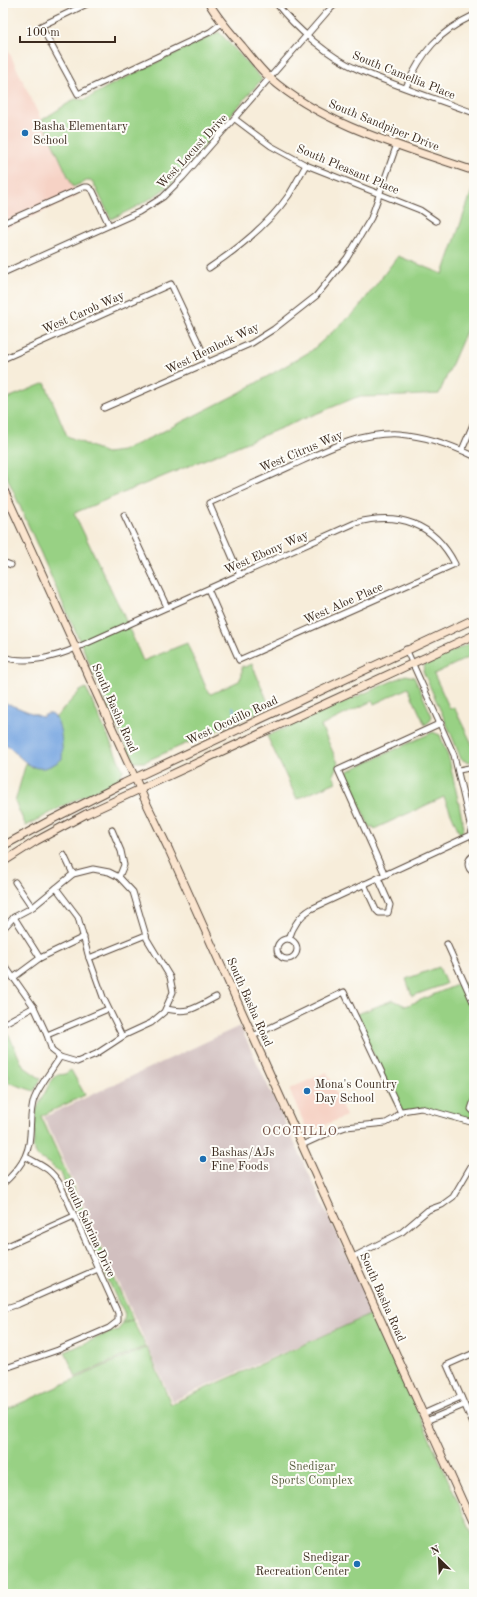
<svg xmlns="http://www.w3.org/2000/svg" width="477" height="1597" font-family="'Old Standard TT',serif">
<rect width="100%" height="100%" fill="#fdfcf7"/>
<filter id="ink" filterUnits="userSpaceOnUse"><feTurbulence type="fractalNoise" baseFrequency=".025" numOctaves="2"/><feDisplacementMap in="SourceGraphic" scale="8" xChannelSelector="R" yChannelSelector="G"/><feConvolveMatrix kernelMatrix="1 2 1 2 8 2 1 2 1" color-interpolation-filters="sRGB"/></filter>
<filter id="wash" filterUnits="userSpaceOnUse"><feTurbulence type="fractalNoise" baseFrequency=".012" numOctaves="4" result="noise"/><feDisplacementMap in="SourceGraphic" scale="16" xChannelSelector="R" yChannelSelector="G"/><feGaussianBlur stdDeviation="0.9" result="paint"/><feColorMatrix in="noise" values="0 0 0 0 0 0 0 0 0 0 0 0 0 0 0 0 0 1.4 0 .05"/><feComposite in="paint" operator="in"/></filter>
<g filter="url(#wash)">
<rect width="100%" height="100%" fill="#f7edda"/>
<g fill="#f6d2c5">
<path d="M3,39l74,157 -74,34z"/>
<path d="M327,1072l19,44 -38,16 -19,-43z"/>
</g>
<path fill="#d1bfbf" d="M240,1026l134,287 -202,88 -128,-284z"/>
<g fill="#98d184" stroke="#6a7e51">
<path d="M219,32l43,47 -90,104c-19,16 -39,26 -61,36l-18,-37 -4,-2 -16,7 -31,-67 33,-21 10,1 20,-12z"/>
<path d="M474,185v128l-35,81 -35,2 -47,1 -283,116 49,101 20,47 44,-18 21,49 3,2 28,-13 3,-6v-9l4,1 6,-3 18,43 -126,55h-10l-3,-5 -128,-289v-68l42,-17 22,53 39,17 16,-2 38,-18 79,-40 72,-42 45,-40 42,-55 45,18z"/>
<path d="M474,641v14l-40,19 16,35 4,-2 20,41v13l-7,1 -6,-3 -10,-25 -28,-63 2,-7z"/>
<path d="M406,675l8,2 18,39 -2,5 -5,4 -17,-37 -34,16 -2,-3 -51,25 17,37 -5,12 3,7 -39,17 -30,-63z"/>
<path d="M86,688l37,82 -4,10 -54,25 -39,21 -11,-24 11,-39 6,5 25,-48 -2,-2 25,-27z"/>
<path d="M433,732l7,3 9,24 15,68 -2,5 -2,2 -16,-37 -70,32 -1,-3 -3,2 -24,-53 2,-4z"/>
<path d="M439,967l7,17 -34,12 -6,-17z"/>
<path d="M464,982l10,22v119l-53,-15 -20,5 -46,-98 38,-15 13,6z"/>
<path d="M6,1029l17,37 18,13 -7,12 -27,-9 2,-7 -6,-2v-43z"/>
<path d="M71,1070l14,25 -44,21 92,204 -10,3c3,-8 2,-12 -4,-19l-58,-130 -10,-9 -14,-9 -4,-8 2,-16v-13l2,-11 15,-29 5,-4 8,-1z"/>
<path d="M374,1313l100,225v56h-471v-183l144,-64 24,57z"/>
<path d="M132,1320l14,26 -70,31 -11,-25 43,-19 10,-3 4,-5z"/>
</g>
<path fill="#77a6e1" stroke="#596880" d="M3,702l39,15c20,-16 21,33 20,42 -29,22 -37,0 -59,-17z"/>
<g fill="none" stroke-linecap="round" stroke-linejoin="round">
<path stroke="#77a6e1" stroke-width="2" d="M233,707l4,11"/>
</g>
</g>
<g filter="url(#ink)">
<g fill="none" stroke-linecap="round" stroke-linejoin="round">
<g stroke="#57473a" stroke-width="7">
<g id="street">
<path d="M89,3l-48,23 37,68 132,-62 12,-9"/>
<path d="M276,3c20,26 53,54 83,67 37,16 77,29 115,43"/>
<path d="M406,87c16,-35 32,-55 68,-72"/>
<path d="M235,119l36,27 35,19 114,45 16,11"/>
<path d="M3,223l81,-36h4l5,4 16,34"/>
<path d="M209,268c30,-20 59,-43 80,-73 6,-10 11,-20 17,-30"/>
<path d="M3,273l136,-61 24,-15 20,-20 144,-165 10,-9"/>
<path d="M3,359l168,-75 37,79"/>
<path d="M104,408l148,-65 22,-14 42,-33 31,-38 24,-40 26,-74"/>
<path d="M462,450l12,-28"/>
<path d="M124,515l43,92"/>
<path d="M3,562l8,3"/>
<path d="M240,575l-31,-72c27,-12 54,-24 80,-36 35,-16 70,-35 110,-33 25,2 52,11 75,22"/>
<path d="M406,649l48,106 20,87"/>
<path d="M3,657c23,7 51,1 73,-9 93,-41 186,-83 279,-125 43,-12 79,0 100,41l-216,96 -31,-71"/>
<path d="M459,770l15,-3"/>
<path d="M112,830l9,21 3,14 -5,12"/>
<path d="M64,855l9,19"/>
<path d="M474,855c-8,5 -8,13 0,18"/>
<path d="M385,875l-47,-105 103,-47"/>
<path d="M15,882l17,25"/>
<path d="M364,884l12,26 3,3h9l2,-8 -12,-27"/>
<path d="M56,888l22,29 11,41 14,39 19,39"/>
<path d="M14,917l26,41"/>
<path d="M3,929l11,-12 19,-10 40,-33 20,-5 16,3 10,5 14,15 14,47 23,38 3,15 -9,20 -13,11 -26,12 -29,19 -19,8 -17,-5 -8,-6 -5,-16 -13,-28 -31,-44"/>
<path d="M289,939c4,-13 10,-23 22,-30l162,-75"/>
<circle cx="287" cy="949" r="10"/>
<path d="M447,944l27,60"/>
<path d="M89,958l57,-23"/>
<path d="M13,978l27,-20 44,-21"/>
<path d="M166,1009c24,5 28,-1 50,-12"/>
<path d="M3,1024l31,-17"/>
<path d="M47,1035l61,-26"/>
<path d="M253,1036l91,-44 57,121"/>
<path d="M474,1100l-3,9 3,3"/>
<path d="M302,1145l24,-11 20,-7 40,-4 9,-5 7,-7 19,-3 53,15"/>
<path d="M3,1184c15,-14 26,-27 27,-49 1,-12 0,-24 4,-36 6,-15 18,-29 26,-42"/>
<path d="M3,1248l71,-32"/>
<path d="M353,1257l49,-25 26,-22 14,-5 11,-8 21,-36"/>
<path d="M3,1309l16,-5 79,-35"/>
<path d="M474,1353l-27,12 27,61"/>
<path d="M3,1369l55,-19 51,-22 9,-7v-8l-58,-129c-10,-16 -18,-18 -34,-27"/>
<path d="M423,1414l38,-17"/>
<path d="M426,1421l38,-16"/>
</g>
</g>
<g stroke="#57473a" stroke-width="9">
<g id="secondary">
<path d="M209,3c9,16 21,29 33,43 9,11 18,23 28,32 54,48 138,70 204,93"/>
<path d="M3,488l141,310 25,52 305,677"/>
<path d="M3,846l44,-24 77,-39 350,-164"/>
<path d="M3,862l33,-21 50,-27 388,-179"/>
</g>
</g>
<use href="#street" stroke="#fff" stroke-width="5"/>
<use href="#secondary" stroke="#fbe5cf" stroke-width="7"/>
</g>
</g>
<g fill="#1f6fb2" stroke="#fdfcf7" stroke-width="1.5">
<circle cx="25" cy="133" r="4"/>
<circle cx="307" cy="1091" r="4"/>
<circle cx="203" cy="1159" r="4"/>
<circle cx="357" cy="1564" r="4"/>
</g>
<g text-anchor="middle" stroke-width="4" stroke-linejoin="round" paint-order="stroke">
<g font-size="12" fill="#3b2a1e" stroke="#fdfcf7">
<text transform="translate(404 75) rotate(22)" y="4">South Camellia Place</text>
<text transform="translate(384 125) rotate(22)" y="4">South Sandpiper Drive</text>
<text transform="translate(192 151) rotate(-47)" y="4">West Locust Drive</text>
<text transform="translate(348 169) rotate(23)" y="4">South Pleasant Place</text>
<text transform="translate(83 312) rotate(-24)" y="4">West Carob Way</text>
<text transform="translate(212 348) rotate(-26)" y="4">West Hemlock Way</text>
<text transform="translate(301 451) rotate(-23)" y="4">West Citrus Way</text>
<text transform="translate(266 552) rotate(-24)" y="4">West Ebony Way</text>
<text transform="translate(343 603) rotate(-24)" y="4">West Aloe Place</text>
<text transform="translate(115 708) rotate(66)" y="4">South Basha Road</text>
<text transform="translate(232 720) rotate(-25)" y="4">West Ocotillo Road</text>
<text transform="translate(250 1002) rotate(66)" y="4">South Basha Road</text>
<text transform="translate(90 1228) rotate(65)" y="4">South Sabrina Drive</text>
<text transform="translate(383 1297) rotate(66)" y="4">South Basha Road</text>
</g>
<g font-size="12" fill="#3b2a1e" stroke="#fdfcf7" text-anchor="start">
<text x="33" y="130">Basha Elementary<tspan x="33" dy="14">School</tspan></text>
<text x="315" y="1088">Mona's Country<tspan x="315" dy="14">Day School</tspan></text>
<text x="211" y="1156">Bashas/AJs<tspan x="211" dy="14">Fine Foods</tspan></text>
<text x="349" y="1561" text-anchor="end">Snedigar<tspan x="349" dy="14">Recreation Center</tspan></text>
</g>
<g font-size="12" fill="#575c3d" stroke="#fdfcf7">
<text x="312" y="1470">Snedigar<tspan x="312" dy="14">Sports Complex</tspan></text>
</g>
<g font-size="13" letter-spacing="1" fill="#79564a" stroke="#fdfcf7">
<text x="300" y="1135">OCOTILLO</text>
</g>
</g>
<rect width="477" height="1597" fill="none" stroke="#fdfcf7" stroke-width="16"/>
<g transform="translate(439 1559) rotate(336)" stroke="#fdfcf7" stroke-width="3" paint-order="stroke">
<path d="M0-3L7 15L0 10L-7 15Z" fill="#3b2a1e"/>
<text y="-6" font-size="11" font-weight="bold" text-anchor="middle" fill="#3b2a1e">N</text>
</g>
<path d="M20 36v6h95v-6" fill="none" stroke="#3b2a1e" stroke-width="2"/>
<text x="26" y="36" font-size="12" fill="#3b2a1e" stroke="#fdfcf7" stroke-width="3" paint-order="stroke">100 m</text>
</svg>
